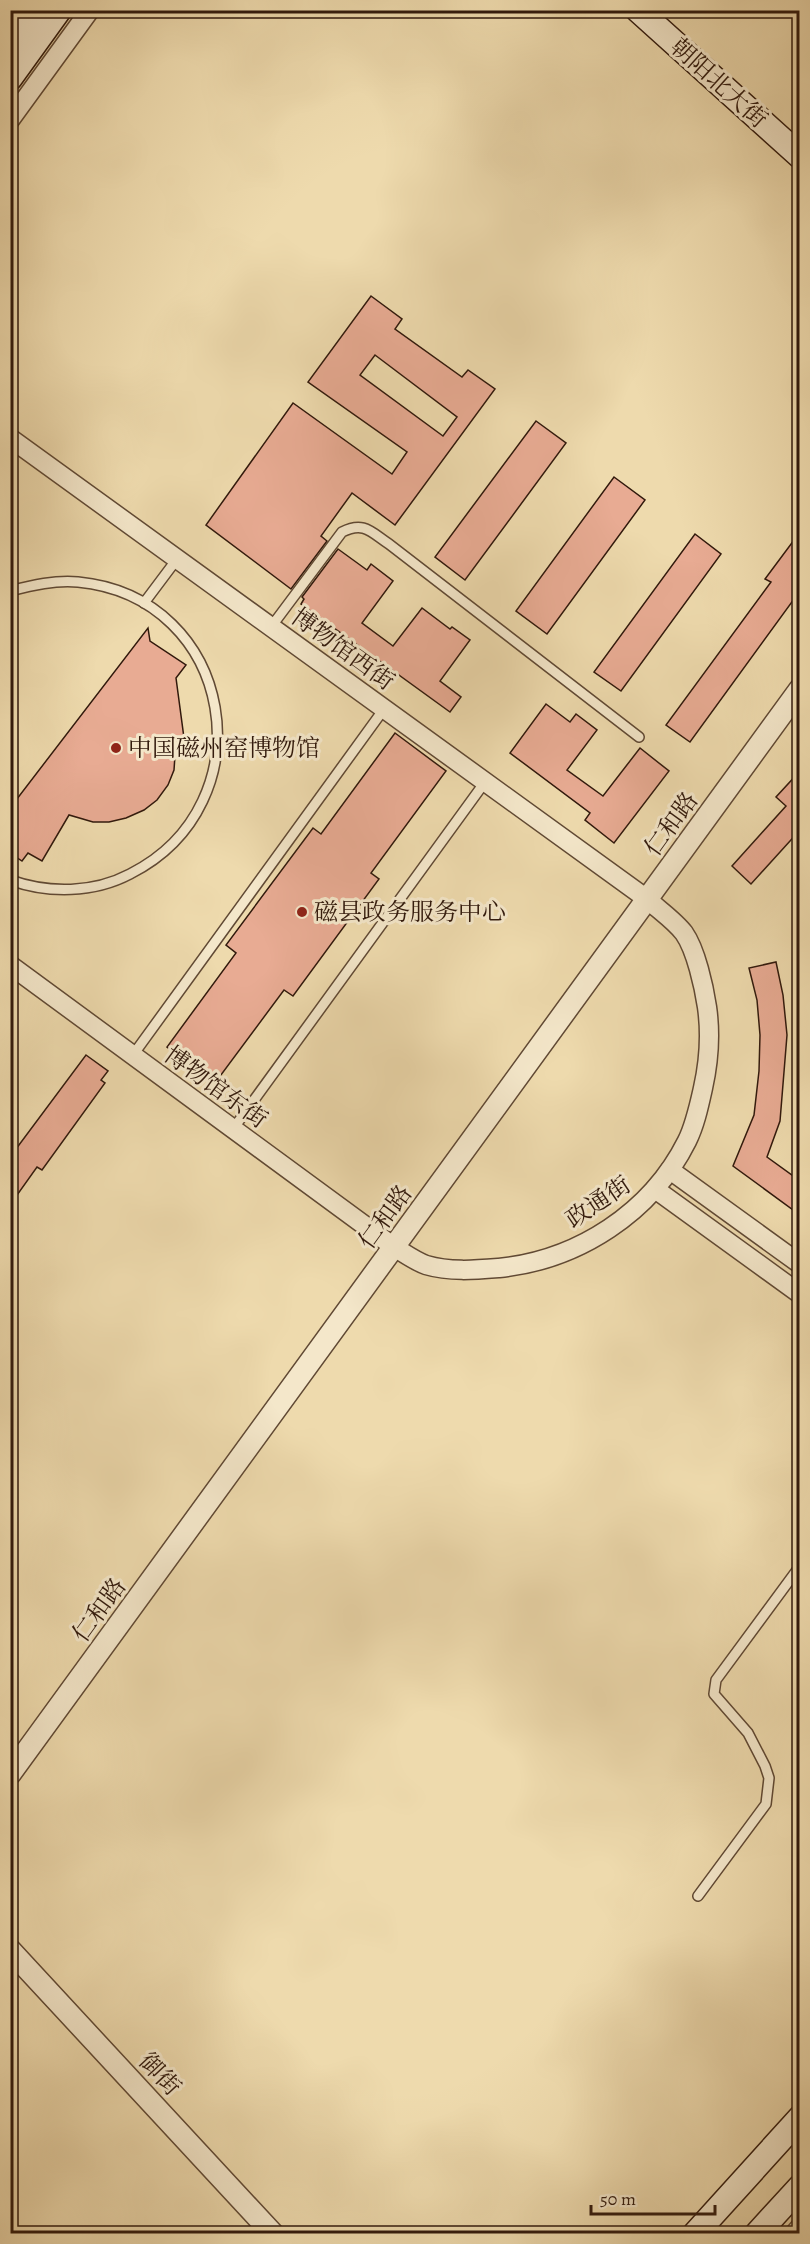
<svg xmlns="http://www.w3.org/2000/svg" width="810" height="2244" font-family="Alegreya,'Noto Serif SC',serif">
<rect width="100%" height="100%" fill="#eedaad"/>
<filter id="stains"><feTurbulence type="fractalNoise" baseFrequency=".00333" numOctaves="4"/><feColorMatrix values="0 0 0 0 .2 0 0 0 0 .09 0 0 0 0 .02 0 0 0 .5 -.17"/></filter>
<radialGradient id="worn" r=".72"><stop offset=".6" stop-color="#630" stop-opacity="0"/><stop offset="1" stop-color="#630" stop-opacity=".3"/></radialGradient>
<g fill="#e8ab93" stroke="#31190c" stroke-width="1.5" fill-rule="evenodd">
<path d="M371,296l31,23 -7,10 67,48 6,-7 27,19 -100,136 -43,-32 -31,43 6,5 -36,48 -85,-64 87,-122 99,71 15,-22 -99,-70zM375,355l82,62 -14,19 -83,-61z"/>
<path d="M536,421l30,22 -101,137 -30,-23z"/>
<path d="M614,477l31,23 -98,134 -31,-23z"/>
<path d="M800,532v72l-6,-5 -104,143 -24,-17 105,-143 -6,-3z"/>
<path d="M695,534l26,20 -100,137 -27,-19z"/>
<path d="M338,549l29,21 4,-6 22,17 -31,42 31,23 29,-38 28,21 2,-2 18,13 -30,41 21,16 -11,15 -149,-108 3,-5 -2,-2z"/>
<path d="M148,628l2,13 36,24 -10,13 8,60 -8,3 -2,29 -6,15 -11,15 -13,10 -18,8 -17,4h-16l-24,-7 -27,46 -14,-8 -6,8 -12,-8v-45z"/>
<path d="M546,704l24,18 6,-8 21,16 -30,40 36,26 37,-48 29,23 -55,72 -29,-23 5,-7 -80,-60z"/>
<path d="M395,733l51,38 -75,102 8,6 -86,117 -9,-6 -69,93 -48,-36 69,-94 -10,-8 87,-117 8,6z"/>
<path d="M800,771v59l-49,54 -19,-18 54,-60 -10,-9z"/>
<path d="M776,962l7,33 4,40 -7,86 -13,36 33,24v34l-67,-49 21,-51 5,-44 1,-36 -3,-35 -8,-32z"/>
<path d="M86,1055l22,16 -7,9 4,3 -63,87 -5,-3 -27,38v-48z"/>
</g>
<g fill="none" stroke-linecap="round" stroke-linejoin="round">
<g stroke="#604934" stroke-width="12">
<g id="service">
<path d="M10,591c23,-6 45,-11 68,-9 157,15 191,222 52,292 -36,19 -81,20 -120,6"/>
<path d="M144,603l33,-44"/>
<path d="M271,627l71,-95c22,-11 29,0 47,12l250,193"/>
<path d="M133,1055l251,-346"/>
<path d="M233,1129l252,-347"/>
<path d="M698,1896l68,-92 3,-26 -4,-12 -17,-33 -34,-39 2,-14 84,-114"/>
</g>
</g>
<g stroke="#604934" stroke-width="21">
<g id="minor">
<path d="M10,120l80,-110"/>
<path d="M10,438l637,461c12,11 28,22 37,34 12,17 20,54 23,74 4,28 2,54 -4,81 -4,18 -8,37 -16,53 -36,72 -109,119 -188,127 -25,2 -49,4 -73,-3 -11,-4 -22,-12 -32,-18l-384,-282"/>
<path d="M670,1170l130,94"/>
<path d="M655,1189l145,105"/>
<path d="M794,2234l6,-7"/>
</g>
</g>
<g stroke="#604934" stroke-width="24">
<g id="tertiary">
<path d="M10,1774l790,-1085"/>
<path d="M10,1950l263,284"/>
</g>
</g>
<g stroke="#31190c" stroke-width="27">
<g id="secondary">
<path d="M638,10l162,146"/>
<path d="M10,41l23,-31"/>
<path d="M10,78l49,-68"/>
<path d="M695,2234l105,-116"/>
<path d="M757,2234l43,-47"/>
</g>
</g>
<use href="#service" stroke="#f4e7ca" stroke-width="9"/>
<use href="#minor" stroke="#f4e7ca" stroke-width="18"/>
<use href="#tertiary" stroke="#f4e7ca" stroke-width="21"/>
<use href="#secondary" stroke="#f4e7ca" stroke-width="24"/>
</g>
<g fill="#8f2418" stroke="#f4e7ca" stroke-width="2">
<circle cx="116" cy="748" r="6"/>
<circle cx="302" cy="912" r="6"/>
</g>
<g text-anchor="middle" stroke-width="6" stroke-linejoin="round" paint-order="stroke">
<g font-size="24" fill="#31190c" stroke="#f4e7ca">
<text transform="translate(719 83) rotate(42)" y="8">朝阳北大街</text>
<text transform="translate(343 649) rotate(36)" y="8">博物馆西街</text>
<text transform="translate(671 824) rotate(-54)" y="8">仁和路</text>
<text transform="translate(216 1087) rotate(36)" y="8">博物馆东街</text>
<text transform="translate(598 1202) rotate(-34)" y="8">政通街</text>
<text transform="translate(385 1217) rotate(-54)" y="8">仁和路</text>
<text transform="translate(99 1610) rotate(-54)" y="8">仁和路</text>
<text transform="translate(160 2074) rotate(47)" y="8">御街</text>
</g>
<g font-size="24" fill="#31190c" stroke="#f4e7ca" text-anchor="start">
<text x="128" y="756">中国磁州窑博物馆</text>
<text x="314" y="920">磁县政务服务中心</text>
</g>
</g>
<rect width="810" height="2244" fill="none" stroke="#eedaad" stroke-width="36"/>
<rect x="12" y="12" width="786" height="2220" fill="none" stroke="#31190c" stroke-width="3"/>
<rect x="18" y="18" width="774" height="2208" fill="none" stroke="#31190c" stroke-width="1.5"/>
<path d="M591 2205v9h124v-9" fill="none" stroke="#31190c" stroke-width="3"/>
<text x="600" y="2205" font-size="18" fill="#31190c" stroke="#f4e7ca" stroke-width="4.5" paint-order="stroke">50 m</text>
<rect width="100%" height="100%" filter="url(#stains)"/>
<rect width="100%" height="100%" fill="url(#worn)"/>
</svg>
